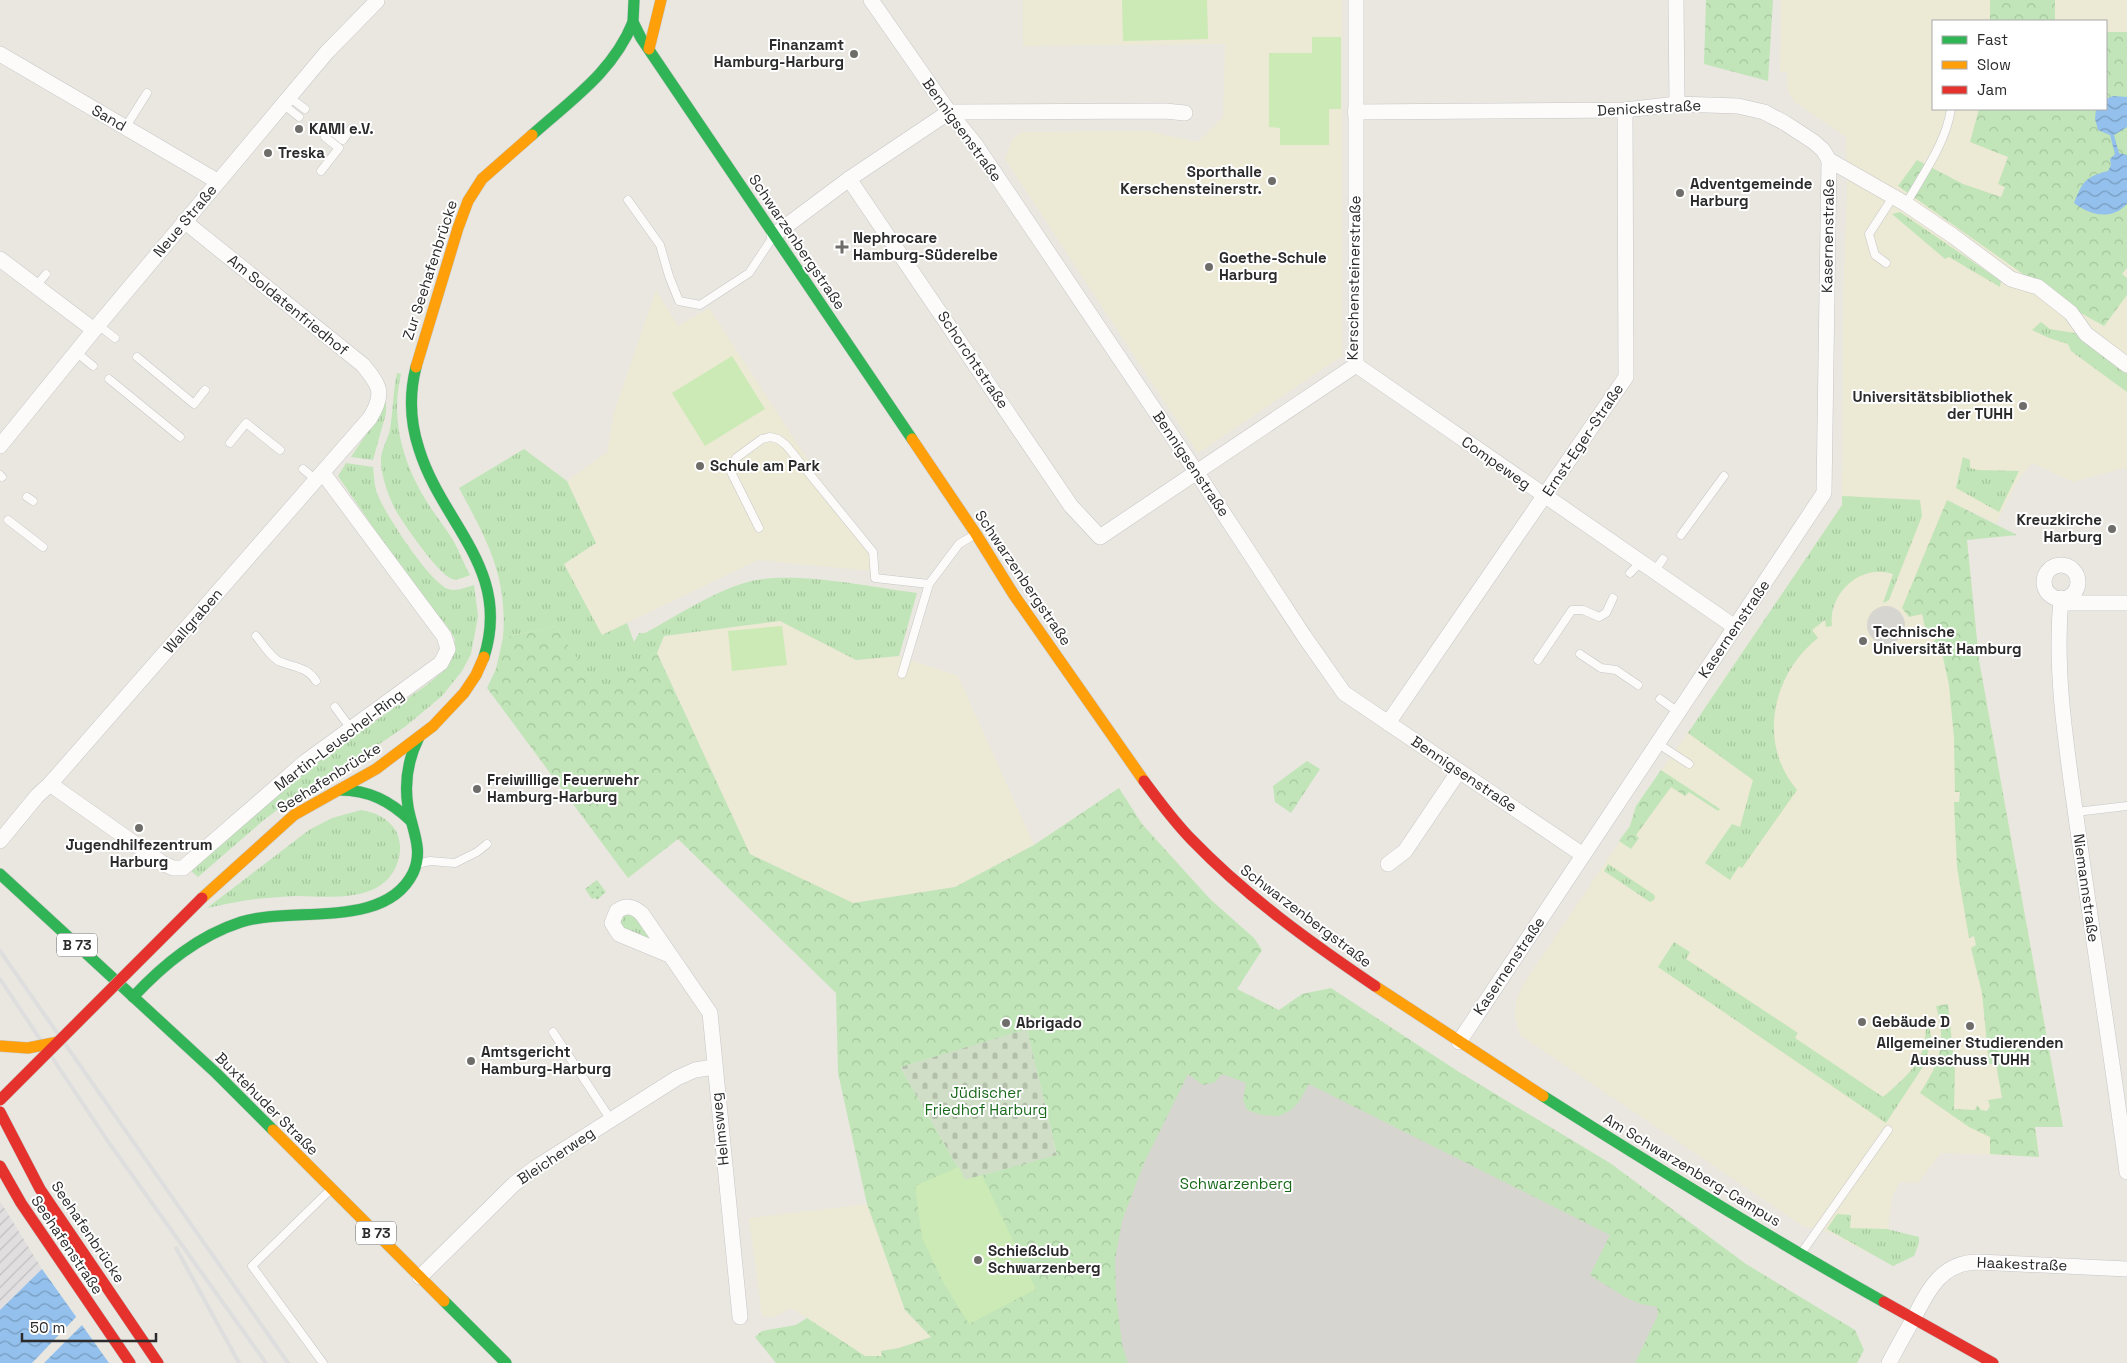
<svg xmlns="http://www.w3.org/2000/svg" width="2127" height="1363" font-family="'Space Grotesk',sans-serif">
<defs>
<pattern id="industrial-furrows" width="10" height="10" patternUnits="userSpaceOnUse" patternTransform="scale(1.25)"><rect width="10" height="10" fill="#e1dedf"/><path d="M-1 1l2-2M0 10L10 0M9 11l2-2" fill="none" stroke="#c1bfc0"/></pattern>
<pattern id="grass-tufts" width="24" height="20" patternUnits="userSpaceOnUse" patternTransform="scale(1.25)"><rect width="24" height="20" fill="#c1e5b8"/><path d="M3 7l-1-3M5 7V3M7 7l1-3M15 17l-1-3M17 17v-4M19 17l1-3" fill="none" stroke="#a6c59e"/></pattern>
<pattern id="cemetery-stones" width="16" height="16" patternUnits="userSpaceOnUse" patternTransform="scale(1.25)"><rect width="16" height="16" fill="#d0dec7"/><path d="M2 7V4a2 2 0 0 1 4 0v3zM10 15v-3a2 2 0 0 1 4 0v3z" fill="#b3bfab"/></pattern>
<pattern id="park-crowns" width="20" height="18" patternUnits="userSpaceOnUse" patternTransform="scale(1.25)"><rect width="20" height="18" fill="#c1e5b8"/><path d="M2 6a3 3 0 1 1 6 0M12 15a3 3 0 1 1 6 0" fill="none" stroke="#a6c59e"/></pattern>
<pattern id="garden-dots" width="8" height="8" patternUnits="userSpaceOnUse" patternTransform="scale(1.25)"><rect width="8" height="8" fill="#c1e5b8"/><path d="M2 2h.1M6 6h.1" fill="none" stroke="#a6c59e" stroke-width="1.8" stroke-linecap="round"/></pattern>
<pattern id="water-waves" width="16" height="10" patternUnits="userSpaceOnUse" patternTransform="scale(1.25)"><rect width="16" height="10" fill="#93c0ec"/><path d="M0 5q4-4 8 0t8 0" fill="none" stroke="#789cbf"/></pattern>
</defs>
<rect width="100%" height="100%" fill="#e9e7e0"/>
<path fill="url(#industrial-furrows)" d="M0,1201l42,68 -42,41z"/>
<g fill="#ece9d5" fill-rule="evenodd">
<path d="M1023,0h319v356l-144,97 -193,-294 7,-19 10,-8 125,-1 51,11 25,-25 2,-73 -202,2z"/>
<path d="M1781,0h346v470l-3,-2 -51,14 -41,-19 -14,17 -22,43 -32,-15 15,152 84,467h-28l4,30 -98,-4 -23,30 -18,-1 -8,15 -4,33 -16,25 -41,-22 -28,-7 -283,-191 -5,-19 1,-16 8,-17 106,-157 6,-20 52,-73 154,-228 1,-204 4,-117 -1,-47 -51,-35 -7,-11 -1,-19h-7zM1933,21h173v88h-173z"/>
<path d="M656,290l22,36 31,-18 172,264 -123,-12 -156,75 -38,-71 32,-21 -29,-62 40,-29 7,-40z"/>
<path d="M780,621l76,39 43,-4 59,20 76,169 -79,42 -102,16 -103,-49 -93,-201 7,-17z"/>
<path d="M867,1204l38,106 26,27 -32,11 -17,3v5h-17l-74,-48 -16,9 -13,-1 -13,-98z"/>
</g>
<g fill="url(#grass-tufts)">
<path d="M1900,212l101,69 -1,6 -51,-30 -4,2 -53,-45z"/>
<path d="M2041,322l9,7 30,5 47,37v21l-56,-41 -3,-7 -19,-6 -17,-8z"/>
<path d="M397,373l4,1c-11,45 2,89 26,128 8,13 18,25 26,38 6,11 11,24 17,35 -6,2 -13,6 -18,4 -14,-5 -48,-55 -56,-68 -7,-14 -14,-32 -15,-48 -1,-11 6,-22 9,-33 3,-19 3,-38 7,-57z"/>
<path d="M386,401v12l-13,47 -22,-3 24,-36z"/>
<path d="M524,449l43,32 29,62 -32,21 38,71 25,-12 7,19 5,-9h6c32,-17 64,-39 99,-50 47,-14 124,4 173,10l-18,63 -43,4 -76,-39 -116,15 -7,17 -55,42 -47,-69 -52,12c5,-61 -16,-98 -44,-150z"/>
<path d="M1963,457l7,3v8l8,2 41,1 -20,41 -43,-24z"/>
<path d="M346,463l27,4c1,8 1,16 3,23 5,19 54,93 72,99 9,3 18,-2 26,-4l4,31 -7,38 -9,17 -20,25 -36,30 -77,52 -22,10 -42,31 -67,58 -8,-7 117,-101 121,-85 20,-17 4,-11 3,-17 -8,-13 -31,-36 -78,-114z"/>
<path d="M1842,496l78,4 2,16 -33,84 -6,3 10,-29c-32,-11 -65,19 -61,52l-6,1 -1,-7 -13,10 6,8c-46,36 -61,105 -21,152l-55,78 -3,-2 -9,14 -25,-17 27,-39 8,3 13,-47 -65,-47 154,-228z"/>
<path d="M361,810c14,2 28,9 35,21 5,10 5,20 2,30 -13,42 -65,36 -100,35 -10,0 -20,1 -30,2 -21,1 -41,6 -61,10l102,-78 23,-12z"/>
<path d="M1608,864l45,30 2,2 -1,4 -4,2 -46,-31z"/>
<path d="M633,913l19,28 -32,-14 1,-11z"/>
<path d="M1674,942l16,10 -4,7 112,74 -3,5 88,59c34,-29 45,-40 43,-86l5,25 -5,26 -40,61 -228,-156z"/>
<path d="M1837,1214l14,1 -1,13 37,1 32,8v6l-5,13 -21,10 -66,-37z"/>
</g>
<path fill="url(#cemetery-stones)" d="M1027,1028l30,128 -92,24 -65,-113z"/>
<g fill="url(#park-crowns)" fill-rule="evenodd">
<path d="M1706,0h67l-5,81 -64,-17z"/>
<rect x="1990" y="0" width="65" height="21"/>
<path d="M2106,32h21v236l-5,6 5,4v17l-23,31 -34,-19 -172,-121 19,-26 46,24 38,13 4,-10 -7,-3 10,-27 -38,-15 9,-33h127z"/>
<path d="M1947,500l70,35 -50,5 12,120 84,467h-28l4,30 -49,-3v-17l-21,-10 -49,-34c20,-31 27,-50 16,-87l12,-2 7,67 -1,38 21,1 2,-5 4,5 6,1 3,-5 -2,-6 14,-2 -6,-34h-7l-7,-71 -11,-45 5,-3 -2,-9 -5,2 -12,-71 -3,-65h5l1,-10h-5l-1,-54 -5,-53 -9,-42 -5,1 -1,-3 4,-4v-6l-4,-2 -7,3v4l-5,-22 -13,3 -7,-9z"/>
<path d="M555,626l47,68 55,-41 93,201 103,49 102,-16 79,-42 85,-57 23,36 68,75 44,39 8,12 -25,39 42,21 23,-16 29,-6 128,84 151,91 136,101 109,66 9,20 -7,13h-1081l-21,-26 7,-6 34,-6 11,-7 58,38h17l-1,-5 18,-3 32,-11 -26,-27 -38,-106 -29,-131 -2,-80 -158,-154 -50,39 -141,-190 9,-19 7,-31zM1027,1029l30,126 -92,25 -65,-113z"/>
<path d="M1307,761l13,8 -29,44 -16,-11 -2,-16z"/>
<path d="M1661,770l59,39 -2,2 -29,-19 -4,4 -14,-9 -35,48 3,3 -8,11 -12,-8 11,-15 6,-20z"/>
</g>
<path fill="url(#garden-dots)" d="M597,880l9,12 -9,8 -2,-2 -3,1 -7,-10z"/>
<g fill="#cbeab6">
<path d="M1122,0h85l1,39 -85,2z"/>
<path d="M1312,37h29v72h-12v36h-49v-17l-11,-1v-74h43z"/>
<path d="M732,356l33,53 -60,37 -33,-53z"/>
<path d="M782,626l5,39 -55,6 -4,-40z"/>
<path d="M959,1167l6,13 17,-5 54,114 -67,35 -26,-42 -21,-44 -7,-52z"/>
</g>
<g fill="#d7d5cf">
<circle cx="1886" cy="625" r="19"/>
<path d="M1188,1074l15,11 12,-3 7,-8 24,9 -3,17 4,10 15,5 17,1 12,-6 8,-8 10,-18 301,151 -20,40 35,22 16,7 16,3 1,8 -23,48h-507l-6,-19 -6,-48 -1,-36 7,-39 22,-58z"/>
</g>
<g fill="url(#water-waves)">
<path d="M2113,96l14,1v30l-13,8 5,18 8,2v49c-16,17 -37,11 -53,-1 9,-22 11,-26 34,-32l3,-6 -1,-6 5,-5 -5,-19 -12,-5 -3,-11 1,-10h10v-10z"/>
<path d="M42,1269l67,94h-109v-53z"/>
</g>
<path fill="#e9e7e0" d="M77,1316l6,8 -39,39h-12z"/>
<g fill="none" stroke-linecap="round" stroke-linejoin="round">
<g stroke="#c7c6c6" stroke-width="9">
<g id="lane">
<path d="M289,97l16,12"/>
<path d="M283,104l16,13"/>
<path d="M125,128l22,-35"/>
<path d="M329,129l14,11 8,-11"/>
<path d="M321,171l18,-23 -14,-11"/>
<path d="M628,200l32,45 9,31 10,25 21,4 49,-32 24,-36"/>
<path d="M1906,204c17,-30 40,-61 45,-95"/>
<path d="M1886,263l-11,-8 -6,-21 24,-37"/>
<path d="M36,286l10,-12"/>
<path d="M98,325l17,13"/>
<path d="M76,352l17,14"/>
<path d="M137,357l57,47 11,-14"/>
<path d="M109,379l71,58"/>
<path d="M230,443l16,-20 34,27"/>
<path d="M303,469l13,11"/>
<path d="M0,475l2,2"/>
<path d="M27,497l6,4"/>
<path d="M8,520l35,27"/>
<path d="M759,528l-28,-56 5,-14 26,-19 8,-2 8,2 8,6 87,107 2,26 54,6 30,-40 15,-9"/>
<path d="M1681,535l43,-59"/>
<path d="M1654,572l9,-13"/>
<path d="M1630,573l11,-11"/>
<path d="M256,636c6,7 16,23 25,26 15,6 26,5 35,19"/>
<path d="M1580,654l21,14 15,2 22,15"/>
<path d="M1538,660l34,-50h11l16,7 7,-4 7,-15"/>
<path d="M902,674l27,-90"/>
<path d="M1660,699l18,13"/>
<path d="M335,707l16,22"/>
<path d="M1657,743l32,21"/>
<path d="M2076,812l51,-6"/>
<path d="M417,864l13,-3 25,2 22,-11 10,-8"/>
<path d="M553,1032l58,88"/>
<path d="M1802,1252l86,-122"/>
<path d="M323,1363l-71,-97 77,-75"/>
</g>
</g>
<g stroke="#c7c6c6" stroke-width="16">
<g id="street">
<path d="M871,0l78,112 26,32 222,329 107,163 40,57 239,162"/>
<path d="M1676,0l1,104"/>
<path d="M0,54l217,127"/>
<path d="M1355,112l270,-2 52,-6 61,2 26,6 21,11 29,19 9,8 6,10 77,44 47,32 58,43 27,8 33,26 15,21 41,31"/>
<path d="M849,179l222,327 29,31 256,-172v-365"/>
<path d="M774,235l75,-56 100,-67 216,-1 20,2"/>
<path d="M0,259l94,71"/>
<path d="M1356,365l379,262"/>
<path d="M0,446l94,-116 233,-278 50,-51"/>
<circle cx="2061" cy="582" r="17"/>
<path d="M2061,598c-7,76 6,152 16,226 16,116 35,232 50,348"/>
<path d="M2060,603h67"/>
<path d="M1388,723l238,-346 -1,-267"/>
<path d="M50,784l112,79 11,5h10l122,-106 136,-99 7,-14 -4,-13 -121,-163"/>
<path d="M0,841l37,-45 13,-12 320,-366c15,-25 10,-32 -7,-53l-179,-144"/>
<path d="M1388,864l17,-13 54,-80"/>
<path d="M667,954l-48,-20 -7,-11 5,-12c10,-7 17,-4 25,3l68,99 30,304"/>
<path d="M1459,1042l365,-549 5,-333"/>
<path d="M420,1277l94,-93 21,-16 142,-90 18,-8 19,-3"/>
<path d="M1889,1363c8,-15 16,-30 25,-45 14,-28 28,-56 64,-56l149,7"/>
</g>
</g>
<g stroke="#c7c6c6" stroke-width="12">
<g id="fast">
<path d="M634,0l-1,22 8,16 271,401"/>
<path d="M532,135c39,-35 81,-63 101,-113"/>
<path d="M416,367c-7,28 -6,55 3,82 23,75 93,120 65,208"/>
<path d="M340,790c29,0 50,11 71,31"/>
<path d="M0,874l216,199 57,57"/>
<path d="M133,997c31,-33 65,-61 108,-75 51,-16 144,8 172,-49 11,-23 -1,-43 -5,-66 -4,-25 0,-48 11,-70"/>
<path d="M1543,1096c112,71 225,141 341,206"/>
<path d="M444,1301l62,62"/>
</g>
</g>
<g stroke="#c7c6c6" stroke-width="12">
<g id="slow">
<path d="M649,49l12,-49"/>
<path d="M416,367l42,-139 10,-27 14,-22 50,-44"/>
<path d="M912,439l64,95 38,61 130,186"/>
<path d="M202,898l92,-83 82,-46 57,-43 31,-33 12,-18 8,-18"/>
<path d="M1375,986l168,110"/>
<path d="M273,1130l171,171"/>
</g>
</g>
<g stroke="#c7c6c6" stroke-width="12">
<g id="jam">
<path d="M1144,781c15,20 30,41 48,59 54,56 118,102 183,146"/>
<path d="M0,1112l40,77 118,174"/>
<path d="M0,1166l21,37 109,160"/>
<path d="M1884,1302l109,61"/>
</g>
</g>
<use href="#lane" stroke="#fcfbfa" stroke-width="8"/>
<use href="#street" stroke="#fcfbfa" stroke-width="15"/>
<use href="#fast" stroke="#30b455" stroke-width="11"/>
<use href="#slow" stroke="#ff9f0a" stroke-width="11"/>
<use href="#jam" stroke="#e5322d" stroke-width="11"/>
<g stroke="#dedede" stroke-width="4">
<path d="M0,951l288,412"/>
<path d="M0,979l107,161 159,223"/>
<path d="M176,1248l63,115"/>
</g>
<g stroke="#c7c6c6" stroke-width="12" stroke-linecap="butt">
<path id="slow-bridge" d="M0,1046l28,2 30,-6"/>
</g>
<g stroke="#c7c6c6" stroke-width="12" stroke-linecap="butt">
<path id="jam-bridge" d="M0,1100l202,-202"/>
</g>
<use href="#slow-bridge" stroke="#ff9f0a" stroke-width="11"/>
<use href="#jam-bridge" stroke="#e5322d" stroke-width="11"/>
</g>
<g fill="#6e6d6a" stroke="#fff" stroke-width="2">
<circle cx="854" cy="54" r="5"/>
<circle cx="299" cy="129" r="5"/>
<circle cx="268" cy="153" r="5"/>
<circle cx="1272" cy="181" r="5"/>
<circle cx="1680" cy="193" r="5"/>
<path d="M839.5 239.5h5v5h5v5h-5v5h-5v-5h-5v-5h5z"/>
<circle cx="1209" cy="267" r="5"/>
<circle cx="2023" cy="406" r="5"/>
<circle cx="700" cy="466" r="5"/>
<circle cx="2112" cy="529" r="5"/>
<circle cx="1863" cy="641" r="5"/>
<circle cx="477" cy="789" r="5"/>
<circle cx="139" cy="828" r="5"/>
<circle cx="1862" cy="1022" r="5"/>
<circle cx="1006" cy="1023" r="5"/>
<circle cx="1970" cy="1026" r="5"/>
<circle cx="471" cy="1061" r="5"/>
<circle cx="978" cy="1260" r="5"/>
</g>
<g text-anchor="middle" stroke-width="4" stroke-linejoin="round" paint-order="stroke">
<g fill="#fff" stroke="#6b6b6b" stroke-width="1">
<rect x="57" y="933.5" width="40" height="23" rx="4"/>
<rect x="356" y="1221.5" width="40" height="23" rx="4"/>
</g>
<g font-size="14" font-weight="bold" fill="#2b2b2b">
<text x="77" y="950">B 73</text>
<text x="376" y="1238">B 73</text>
</g>
<g font-size="15" font-weight="bold" fill="#2b2b2b" stroke="#fff" text-anchor="start">
<text x="844" y="50" text-anchor="end">Finanzamt<tspan x="844" dy="17">Hamburg-Harburg</tspan></text>
<text x="309" y="134">KAMI e.V.</text>
<text x="278" y="158">Treska</text>
<text x="1262" y="177" text-anchor="end">Sporthalle<tspan x="1262" dy="17">Kerschensteinerstr.</tspan></text>
<text x="1690" y="189">Adventgemeinde<tspan x="1690" dy="17">Harburg</tspan></text>
<text x="853" y="243">Nephrocare<tspan x="853" dy="17">Hamburg-Süderelbe</tspan></text>
<text x="1219" y="263">Goethe-Schule<tspan x="1219" dy="17">Harburg</tspan></text>
<text x="2013" y="402" text-anchor="end">Universitätsbibliothek<tspan x="2013" dy="17">der TUHH</tspan></text>
<text x="710" y="471">Schule am Park</text>
<text x="2102" y="525" text-anchor="end">Kreuzkirche<tspan x="2102" dy="17">Harburg</tspan></text>
<text x="1873" y="637">Technische<tspan x="1873" dy="17">Universität Hamburg</tspan></text>
<text x="487" y="785">Freiwillige Feuerwehr<tspan x="487" dy="17">Hamburg-Harburg</tspan></text>
<text x="139" y="850" text-anchor="middle">Jugendhilfezentrum<tspan x="139" dy="17">Harburg</tspan></text>
<text x="1872" y="1027">Gebäude D</text>
<text x="1016" y="1028">Abrigado</text>
<text x="1970" y="1048" text-anchor="middle">Allgemeiner Studierenden<tspan x="1970" dy="17">Ausschuss TUHH</tspan></text>
<text x="481" y="1057">Amtsgericht<tspan x="481" dy="17">Hamburg-Harburg</tspan></text>
<text x="988" y="1256">Schießclub<tspan x="988" dy="17">Schwarzenberg</tspan></text>
</g>
<g font-size="15" fill="#2b2b2b" stroke="#fff">
<text transform="translate(1649 108) rotate(-3)" y="5">Denickestraße</text>
<text transform="translate(109 118) rotate(30)" y="5">Sand</text>
<text transform="translate(962 130) rotate(54)" y="5">Bennigsenstraße</text>
<text transform="translate(185 221) rotate(-50)" y="5">Neue Straße</text>
<text transform="translate(1828 236) rotate(-89)" y="5">Kasernenstraße</text>
<text transform="translate(797 242) rotate(56)" y="5">Schwarzenbergstraße</text>
<text transform="translate(430 270) rotate(-72)" y="5">Zur Seehafenbrücke</text>
<text transform="translate(1354 278) rotate(-89)" y="5">Kerschensteinerstraße</text>
<text transform="translate(288 305) rotate(39)" y="5">Am Soldatenfriedhof</text>
<text transform="translate(973 360) rotate(56)" y="5">Schorchtstraße</text>
<text transform="translate(1583 440) rotate(-56)" y="5">Ernst-Eger-Straße</text>
<text transform="translate(1496 463) rotate(35)" y="5">Compeweg</text>
<text transform="translate(1191 464) rotate(56)" y="5">Bennigsenstraße</text>
<text transform="translate(1023 578) rotate(56)" y="5">Schwarzenbergstraße</text>
<text transform="translate(193 621) rotate(-49)" y="5">Wallgraben</text>
<text transform="translate(1734 629) rotate(-56)" y="5">Kasernenstraße</text>
<text transform="translate(339 740) rotate(-37)" y="5">Martin-Leuschel-Ring</text>
<text transform="translate(1464 774) rotate(34)" y="5">Bennigsenstraße</text>
<text transform="translate(329 778) rotate(-32)" y="5">Seehafenbrücke</text>
<text transform="translate(2086 888) rotate(82)" y="5">Niemannstraße</text>
<text transform="translate(1306 916) rotate(37)" y="5">Schwarzenbergstraße</text>
<text transform="translate(1509 966) rotate(-56)" y="5">Kasernenstraße</text>
<text transform="translate(267 1104) rotate(45)" y="5">Buxtehuder Straße</text>
<text transform="translate(720 1129) rotate(-96)" y="5">Helmsweg</text>
<text transform="translate(556 1156) rotate(-34)" y="5">Bleicherweg</text>
<text transform="translate(1692 1170) rotate(31)" y="5">Am Schwarzenberg-Campus</text>
<text transform="translate(88 1232) rotate(56)" y="5">Seehafenbrücke</text>
<text transform="translate(67 1245) rotate(56)" y="5">Seehafenstraße</text>
<text transform="translate(2022 1264) rotate(2)" y="5">Haakestraße</text>
</g>
<g font-size="15" fill="#19691b" stroke="#fff">
<text x="986" y="1098">Jüdischer<tspan x="986" dy="17">Friedhof Harburg</tspan></text>
<text x="1236" y="1189">Schwarzenberg</text>
</g>
</g>
<rect x="1932" y="20" width="175" height="90" fill="#ffffff" stroke="#aaaaaa"/>
<rect x="1942" y="36" width="25" height="8" fill="#30b455" stroke="#aaaaaa"/>
<text x="1977" y="45" font-size="15" fill="#2b2b2b">Fast</text>
<rect x="1942" y="61" width="25" height="8" fill="#ff9f0a" stroke="#aaaaaa"/>
<text x="1977" y="70" font-size="15" fill="#2b2b2b">Slow</text>
<rect x="1942" y="86" width="25" height="8" fill="#e5322d" stroke="#aaaaaa"/>
<text x="1977" y="95" font-size="15" fill="#2b2b2b">Jam</text>
<path d="M22 1333v8h134v-8" fill="none" stroke="#2b2b2b" stroke-width="2.5"/>
<text x="30" y="1333" font-size="15" fill="#2b2b2b" stroke="#ffffff" stroke-width="4" paint-order="stroke">50 m</text>
</svg>
